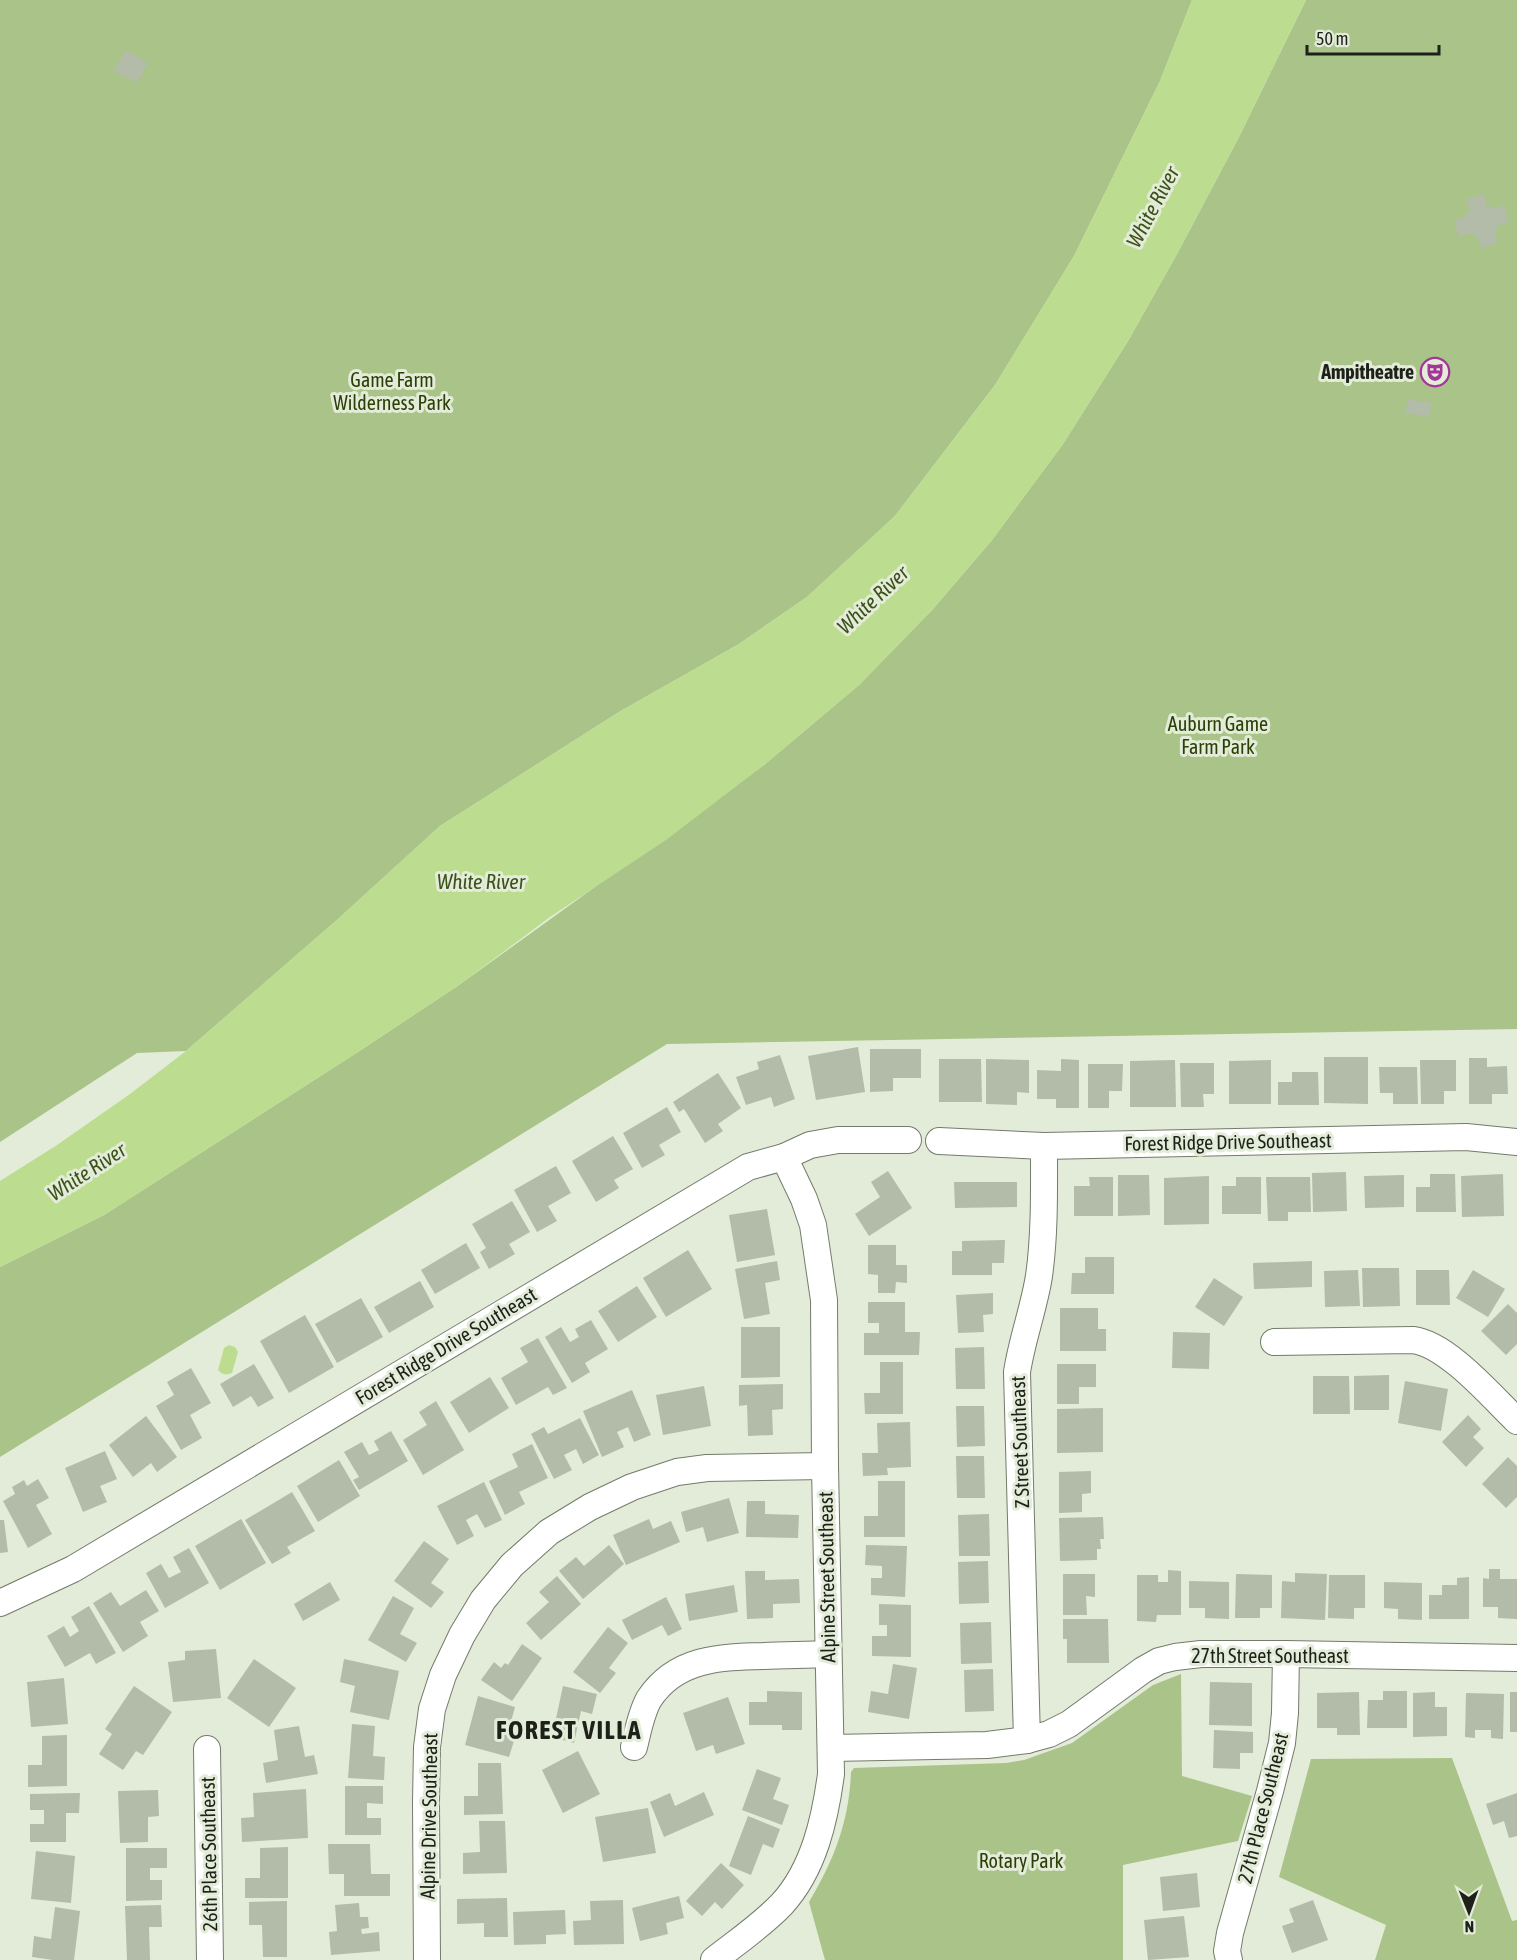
<svg xmlns="http://www.w3.org/2000/svg" width="1517" height="1960" font-family="'Asap Condensed',sans-serif">
<rect width="100%" height="100%" fill="#e3ecd9"/>
<g fill="#a9c388">
<path d="M0,0h1192l-32,81 -86,175 -79,129 -100,131 -88,81 -68,47 -120,68 -179,114 -102,93 -152,132 -49,2 -137,89z"/>
<path d="M1306,0h211v1029l-850,15 -667,413v-190l104,-52 257,-165 98,-65 305,-220 95,-80 74,-76 59,-69 71,-96 65,-103 49,-87 62,-117z"/>
<path d="M1181,1674l1,102 70,20 -14,45 -115,24v95h-298l-16,-58c25,-42 40,-80 42,-130l3,-4 152,-5 18,-3 48,-17 81,-58z"/>
<path d="M1452,1758l60,163 5,-1v40h-142l11,-35 -107,-48 32,-118z"/>
</g>
<g fill="#bcdd8f">
<path d="M1192,0h114l-67,137 -62,117 -49,87 -65,103 -71,96 -59,69 -74,76 -95,80 -98,75 -116,77 -91,68 -98,65 -257,165 -104,52v-86l57,-36 73,-51 56,-43 152,-132 102,-93 179,-114 120,-68 68,-47 88,-81 100,-131 79,-129 86,-175z"/>
<path d="M229,1345l6,2 3,5 -6,21c-6,2 -10,2 -14,-3l6,-22z"/>
</g>
<g fill="#b3bba9">
<path d="M125,50l23,13 -11,20 -23,-12z"/>
<path d="M1483,194l4,12 3,-1 1,4 13,-4 5,17 -12,4 1,3 -4,1 4,13 -17,5 -4,-12h-4l-1,-3 -13,4 -5,-17 13,-4 -1,-4 4,-1 -4,-12z"/>
<path d="M1408,399l24,4 -3,14 -24,-4z"/>
<path d="M858,1047l7,45 -49,8 -8,-44z"/>
<path d="M870,1049h51v29h-28v13l-23,1z"/>
<path d="M780,1055l15,44 -21,8 -3,-10 -25,8 -10,-28 23,-8 -2,-7z"/>
<path d="M1324,1057h44v47l-44,-1z"/>
<path d="M1469,1058h18v9l20,-1 1,28h-16v10h-23z"/>
<path d="M939,1059h42l1,43h-43z"/>
<path d="M986,1059l43,1v33l-12,-1v13l-31,-1z"/>
<path d="M1061,1059l18,1v48h-23v-9h-19v-29l24,1z"/>
<path d="M1175,1060l1,47h-46v-46z"/>
<path d="M1271,1060v44h-42v-43z"/>
<path d="M1420,1060h36v31h-12v13h-23z"/>
<path d="M1180,1063h34v31h-11l1,13h-23z"/>
<path d="M1088,1064h35l-1,27h-13v17h-21z"/>
<path d="M1379,1067h38l1,37h-25v-11h-13z"/>
<path d="M1292,1072h26l1,33h-41v-23h14z"/>
<path d="M718,1073l23,35 -23,16 5,7 -18,12 -21,-34 -5,3 -6,-10z"/>
<path d="M667,1107l14,25 -22,13 6,10 -23,13 -19,-35z"/>
<path d="M613,1136l20,33 -19,11 5,8 -23,14 -24,-41z"/>
<path d="M556,1166l15,27 -23,13 9,15 -20,11 -23,-42z"/>
<path d="M888,1171l24,37 -43,28 -14,-22 25,-17 -9,-15z"/>
<path d="M1346,1172l1,39 -34,1 -1,-39z"/>
<path d="M1430,1174h25l1,38h-40v-25h14z"/>
<path d="M1503,1174l1,42 -42,1 -1,-41z"/>
<path d="M1118,1175h31l1,40 -32,1z"/>
<path d="M1404,1175v32l-39,1 -1,-32z"/>
<path d="M1209,1176v48l-45,1v-47z"/>
<path d="M1089,1177h24v39h-39v-30h16z"/>
<path d="M1236,1177h25v37h-39v-28h14z"/>
<path d="M1266,1177h44l1,35h-23v9h-20z"/>
<path d="M954,1182h63v25l-62,1z"/>
<path d="M512,1201l18,31 -21,12 6,10 -26,15 -9,-17 6,-4 -14,-24z"/>
<path d="M767,1209l8,46 -38,7 -8,-47z"/>
<path d="M1005,1240l-1,23h-12v12h-40v-24h10v-10z"/>
<path d="M466,1243l14,25 -45,26 -14,-24z"/>
<path d="M868,1245h28v20h11v18l-11,-1 -1,11h-17v-18l-10,-1z"/>
<path d="M688,1250l24,39 -46,28 -23,-39z"/>
<path d="M1085,1257h29v37h-43l1,-21h13z"/>
<path d="M777,1261l3,19 -15,3 5,31 -26,5 -9,-50z"/>
<path d="M1312,1261v26l-58,2 -1,-26z"/>
<path d="M1362,1268h37l1,38 -37,1z"/>
<path d="M1358,1270l2,36 -35,1 -1,-36z"/>
<path d="M1416,1270h33l1,35h-34z"/>
<path d="M1473,1270l32,19 -17,28 -32,-19z"/>
<path d="M1214,1278l29,19 -19,29 -29,-19z"/>
<path d="M420,1281l14,26 -45,26 -15,-26z"/>
<path d="M637,1286l20,31 -39,25 -20,-31z"/>
<path d="M993,1293v21l-10,1 1,17 -26,1 -2,-38z"/>
<path d="M361,1298l22,39 -46,26 -22,-39z"/>
<path d="M868,1302h37v30h15l-1,23h-55v-22h15v-10h-11z"/>
<path d="M1508,1304l9,9v31l-11,11 -25,-24z"/>
<path d="M1060,1308h38v21h8v22h-46z"/>
<path d="M305,1315l29,52 -45,26 -29,-52z"/>
<path d="M591,1320l17,29 -23,14 5,9 -18,11 -27,-46 16,-10 9,15 9,-5 -4,-8z"/>
<path d="M741,1327h39v50l-39,1z"/>
<path d="M1173,1332l37,1 -1,36 -37,-1z"/>
<path d="M538,1338l29,50 -14,7 -5,-8 -32,18 -15,-27 27,-16 -8,-14z"/>
<path d="M984,1347l1,42h-29l-1,-41z"/>
<path d="M880,1362h23v52h-38l-1,-21h16z"/>
<path d="M254,1364l20,34 -16,9 -7,-11 -18,11 -13,-23z"/>
<path d="M1057,1364h39v23h-17v17h-22z"/>
<path d="M191,1368l20,35 -21,12 12,23 -21,12 -25,-44 18,-11 -7,-13z"/>
<path d="M1389,1375v35h-35v-34z"/>
<path d="M1313,1376h36l1,38h-37z"/>
<path d="M490,1377l19,31 -40,25 -19,-31z"/>
<path d="M1405,1381l43,8 -7,42 -43,-8z"/>
<path d="M783,1384v25l-11,1 1,25 -25,1 -1,-31 -8,1v-21z"/>
<path d="M704,1386l7,40 -48,9 -7,-40z"/>
<path d="M632,1390l19,45 -17,7 -6,-15 -11,5 7,15 -22,10 -19,-46z"/>
<path d="M436,1401l28,49 -41,25 -20,-35 24,-15 -8,-13z"/>
<path d="M956,1406h28l1,40 -28,1z"/>
<path d="M1103,1408v44l-46,1v-44z"/>
<path d="M1468,1415l13,14 -8,8 11,11 -18,19 -24,-25z"/>
<path d="M146,1416l31,41 -20,15 -6,-9 -18,14 -24,-32z"/>
<path d="M580,1418l19,37 -16,9 -7,-15 -12,6 8,15 -18,9 -23,-45 13,-7 4,7z"/>
<path d="M910,1422l1,45 -24,1 1,7 -25,1 -1,-23h16l-1,-30z"/>
<path d="M391,1431l17,30 -49,29 -6,-10 6,-3 -15,-25 18,-10 7,13 10,-5 -5,-9z"/>
<path d="M532,1444l16,34 -29,14 6,12 -20,11 -16,-34 29,-14 -6,-13z"/>
<path d="M105,1451l12,28 -17,7 7,16 -24,10 -18,-44z"/>
<path d="M956,1456h28l1,42h-28z"/>
<path d="M1508,1457l9,9v31l-11,11 -24,-24z"/>
<path d="M339,1460l21,36 -42,26 -21,-36z"/>
<path d="M1091,1471v22l-9,1v18l-23,1v-41z"/>
<path d="M38,1479l11,19 -13,7 16,29 -24,14 -25,-47 12,-7 -3,-7 12,-7 3,6z"/>
<path d="M878,1481h27v56h-41v-21h14z"/>
<path d="M484,1482l18,38 -17,8 -8,-14 -11,6 8,16 -17,9 -20,-39z"/>
<path d="M292,1492l23,39 -28,16 4,6 -19,11 -27,-44z"/>
<path d="M729,1498l10,35 -32,9 -4,-15 -17,5 -5,-20z"/>
<path d="M747,1501h18v13l34,1 -1,23 -52,-1z"/>
<path d="M989,1514l1,42h-31l-1,-41z"/>
<path d="M1103,1517l1,22h-4l1,10h-4v11l-37,1 -1,-43z"/>
<path d="M241,1519l25,44 -46,27 -25,-44z"/>
<path d="M649,1519l4,10 18,-8 9,21 -54,23 -13,-30z"/>
<path d="M0,1520h4l4,32 -8,1z"/>
<path d="M424,1541l25,18 -18,24 13,9 -13,16 -37,-27z"/>
<path d="M609,1545l15,19 -41,35 -24,-28 17,-14 8,9z"/>
<path d="M866,1545l41,1 -2,51 -34,-2v-17h11v-12l-17,-1z"/>
<path d="M189,1548l20,35 -44,25 -19,-35 15,-9 8,14 12,-6 -8,-15z"/>
<path d="M988,1561l1,42 -30,1 -1,-42z"/>
<path d="M1489,1569h11v10h17v40l-19,-1v-11h-15v-29l6,1z"/>
<path d="M1168,1570l13,1v44h-24l-1,7 -19,-1v-46h21v7h10z"/>
<path d="M745,1571h20v9l34,-1 1,24 -27,1v14l-26,1z"/>
<path d="M1295,1573l32,1 -2,46 -44,-2 1,-37 13,1z"/>
<path d="M1063,1574h32v23l-9,-1 1,19h-24z"/>
<path d="M1236,1574l36,1v33h-12v10h-25z"/>
<path d="M1329,1575h36v33h-11v11l-26,-1z"/>
<path d="M557,1576l24,28 -40,36 -15,-17 23,-21 -10,-10z"/>
<path d="M1469,1577v42h-40v-24h13v-10h15v-7z"/>
<path d="M1189,1581l40,1v37l-24,-1v-10h-16z"/>
<path d="M330,1582l10,18 -37,21 -9,-17z"/>
<path d="M1384,1582l38,1v37l-24,-1v-10l-14,-1z"/>
<path d="M734,1585l4,27 -49,9 -4,-27z"/>
<path d="M146,1590l13,21 -19,11 8,14 -25,16 -30,-49 18,-11 9,14z"/>
<path d="M393,1596l21,12 -14,26 17,9 -11,19 -38,-22z"/>
<path d="M666,1597l16,32 -14,7 -6,-11 -30,15 -10,-20z"/>
<path d="M879,1604l32,1v52l-39,-1v-20h15v-11h-8z"/>
<path d="M89,1606l27,47 -20,11 -6,-11 -25,14 -18,-31 17,-10 6,11 9,-6 -8,-14z"/>
<path d="M1063,1619h45l1,44h-42v-24h-4z"/>
<path d="M991,1622l1,41 -31,1 -1,-41z"/>
<path d="M608,1627l20,16 -19,25 7,5 -16,20 -27,-21z"/>
<path d="M522,1644l20,14 -30,43 -31,-21 13,-18 7,6 4,-5 3,2z"/>
<path d="M216,1649l5,49 -48,4 -5,-40 17,-2v-9z"/>
<path d="M254,1659l42,29 -27,39 -42,-29z"/>
<path d="M344,1659l55,12 -10,49 -39,-8 5,-26 -15,-4z"/>
<path d="M893,1664l24,4 -8,51 -41,-7 3,-21 17,3z"/>
<path d="M993,1669l1,42 -29,1 -1,-42z"/>
<path d="M64,1678l4,46 -37,3 -4,-45z"/>
<path d="M1210,1682l42,1v43l-43,-1z"/>
<path d="M134,1686l38,26 -29,43 -7,-4 -13,19 -24,-16 13,-20 -7,-5z"/>
<path d="M563,1686l34,8 -5,20 -11,-3 -7,32 -22,-6z"/>
<path d="M767,1691l35,1v38h-20v-5h-33v-23h18z"/>
<path d="M1383,1691h24v37h-40l1,-28h15z"/>
<path d="M1359,1692l1,43h-23v-7h-20v-35z"/>
<path d="M1435,1692v15h12v29l-34,1v-44z"/>
<rect x="1510" y="1692" width="7" height="40"/>
<path d="M1466,1693l38,1 -1,45 -12,-1v-8h-16v8l-10,-1z"/>
<path d="M478,1696l37,11 -6,22 8,2 -8,26 -44,-12z"/>
<path d="M728,1697l17,47 -29,10 -3,-9 -17,6 -13,-38z"/>
<path d="M352,1724l23,2 -2,30 12,1 -1,23 -36,-2z"/>
<path d="M299,1726l6,31 9,-2 4,19 -52,9 -3,-20 15,-3 -4,-30z"/>
<path d="M1214,1730l39,2v21h-13v16l-27,-1z"/>
<path d="M67,1735v51l-39,1v-22h14v-29z"/>
<path d="M578,1751l22,43 -37,19 -21,-43z"/>
<path d="M478,1763h23l2,51 -39,1v-19h14z"/>
<path d="M757,1769l24,9 -8,21 16,6 -7,20 -40,-15z"/>
<path d="M345,1786h38v18l-16,-1v15h14v17h-36z"/>
<path d="M306,1789l2,49 -66,4 -1,-24 13,-1 -1,-24z"/>
<path d="M158,1790l1,26 -11,1v25l-28,1 -2,-52z"/>
<path d="M704,1792l10,23 -50,22 -14,-35 20,-9 5,13z"/>
<path d="M80,1793l-1,20h-13v29h-36v-18h14v-14h-14v-16z"/>
<path d="M1517,1793v43l-8,2 -5,-17 -11,4 -7,-21z"/>
<path d="M648,1808l8,45 -53,9 -8,-45z"/>
<path d="M748,1816l32,13 -7,19 -10,-4 -12,31 -22,-9z"/>
<path d="M479,1821h26l2,52 -44,1v-21l17,-1z"/>
<path d="M328,1844h42l1,30h19v22h-46v-22h-15z"/>
<path d="M288,1847v51h-43v-20h15v-30z"/>
<path d="M126,1848h41v20h-17v12h12v20l-36,1z"/>
<path d="M36,1851l39,5 -4,47 -40,-4z"/>
<path d="M721,1863l23,22 -22,24 -7,-7 -13,14 -16,-15z"/>
<path d="M1197,1873l3,34 -37,4 -3,-34z"/>
<path d="M679,1896l5,22 -18,5 2,11 -28,7 -8,-33z"/>
<path d="M507,1898l1,39h-24v-14l-27,1v-25z"/>
<path d="M623,1900l1,44 -50,1 -1,-24 18,-1 -1,-19z"/>
<path d="M1313,1900l15,40 -36,13 -10,-27 12,-4 -5,-13z"/>
<path d="M287,1901v56h-24l-1,-32h-13v-23z"/>
<path d="M359,1903l1,14h8l1,11 -8,1 1,5 17,-2 1,19 -49,4 -2,-23 8,-1 -2,-26z"/>
<path d="M161,1905l1,22h-13l1,33h-23l-2,-54z"/>
<path d="M55,1907l25,4 -6,49h-21l-21,-3 2,-21 17,3z"/>
<path d="M565,1910l1,24 -20,1v9l-32,1 -1,-33z"/>
<path d="M1184,1916l5,41 -41,3 -4,-40z"/>
</g>
<g fill="none" stroke-linecap="round" stroke-linejoin="round">
<g stroke="#737b6a" stroke-width="28">
<g id="minor">
<path d="M939,1141l105,5 422,-9 51,5"/>
<path d="M1274,1342l139,-2c34,4 79,57 104,81"/>
<path d="M0,1603l73,-34 675,-402 36,-10 26,-12 28,-5h70"/>
<path d="M1027,1740l-10,-368c5,-33 17,-64 22,-96 6,-43 5,-87 5,-130"/>
<path d="M634,1747c4,-16 7,-34 15,-48 27,-41 71,-42 115,-43 21,-1 43,-1 64,-2"/>
<path d="M831,1748l156,-3 40,-5 22,-6 20,-10 74,-54 16,-9 16,-4 26,-3h85l231,4"/>
<path d="M207,1749l3,211"/>
<path d="M427,1960l-1,-158 1,-55 5,-38 11,-34 19,-40 21,-35 29,-35 37,-33 41,-25 42,-20 45,-15 30,-4 118,-2"/>
<path d="M714,1960c23,-18 48,-35 68,-56 32,-35 43,-85 49,-130l-6,-308 -1,-166 -11,-75 -9,-26 -20,-42"/>
<path d="M1229,1960l-2,-9 3,-18 40,-142 12,-48 3,-30 1,-59"/>
</g>
</g>
<use href="#minor" stroke="#fff" stroke-width="26"/>
</g>
<defs>
<g id="theatre-ring" transform="scale(1.5)"><circle r="9.5" fill="#e3ecd9" stroke="#a23798" stroke-width="1.5"/><path d="M-5-5.5Q0-4 5-5.5V0Q5 5 0 6Q-5 5-5 0ZM-3.3-2.5H-1v1.5H-3.3ZM1-2.5H3.3v1.5H1ZM-2.8 1Q0 5.5 2.8 1Z" fill="#a23798"/></g>
</defs>
<g fill-rule="evenodd">
<use href="#theatre-ring" x="1435" y="372"/>
</g>
<g text-anchor="middle" stroke-width="6" stroke-linejoin="round" paint-order="stroke">
<g font-size="20" font-weight="bold" fill="#1e211a" stroke="#e3ecd9" text-anchor="end">
<text x="1414" y="379">Ampitheatre</text>
</g>
<g font-size="20" fill="#2c3f06" stroke="#e3ecd9">
<text x="392" y="387">Game Farm<tspan x="392" dy="23">Wilderness Park</tspan></text>
<text x="1218" y="731">Auburn Game<tspan x="1218" dy="23">Farm Park</tspan></text>
<text x="1021" y="1868">Rotary Park</text>
</g>
<g font-size="20" fill="#1e211a" stroke="#e3ecd9">
<text transform="translate(1228 1142) rotate(-1)" y="7">Forest Ridge Drive Southeast</text>
<text transform="translate(446 1346) rotate(-31)" y="7">Forest Ridge Drive Southeast</text>
<text transform="translate(1020 1442) rotate(-92)" y="7">Z Street Southeast</text>
<text transform="translate(827 1577) rotate(-91)" y="7">Alpine Street Southeast</text>
<text x="1270" y="1663">27th Street Southeast</text>
<text transform="translate(1263 1808) rotate(-76)" y="7">27th Place Southeast</text>
<text transform="translate(429 1816) rotate(-89)" y="7">Alpine Drive Southeast</text>
<text transform="translate(209 1854) rotate(-91)" y="7">26th Place Southeast</text>
</g>
<g font-size="21" font-style="italic" fill="#3d511b" stroke="#e3ecd9">
<text transform="translate(1153 207) rotate(-62)" y="7">White River</text>
<text transform="translate(873 600) rotate(-43)" y="7">White River</text>
<text x="481" y="889">White River</text>
<text transform="translate(87 1172) rotate(-33)" y="7">White River</text>
</g>
<g font-size="26" font-weight="bold" letter-spacing="1.5" fill="#1e211a" stroke="#e3ecd9">
<text x="569" y="1739">FOREST VILLA</text>
</g>
</g>
<g transform="translate(1469 1912) rotate(179)" stroke="#e3ecd9" stroke-width="4.5" paint-order="stroke">
<path d="M0-4.5L10 22L0 15L-10 22Z" fill="#1e211a"/>
<text y="-9" font-size="16" font-weight="bold" text-anchor="middle" fill="#1e211a">N</text>
</g>
<path d="M1307 45v9h132v-9" fill="none" stroke="#1e211a" stroke-width="3"/>
<text x="1316" y="45" font-size="18" fill="#1e211a" stroke="#e3ecd9" stroke-width="4.5" paint-order="stroke">50 m</text>
</svg>
